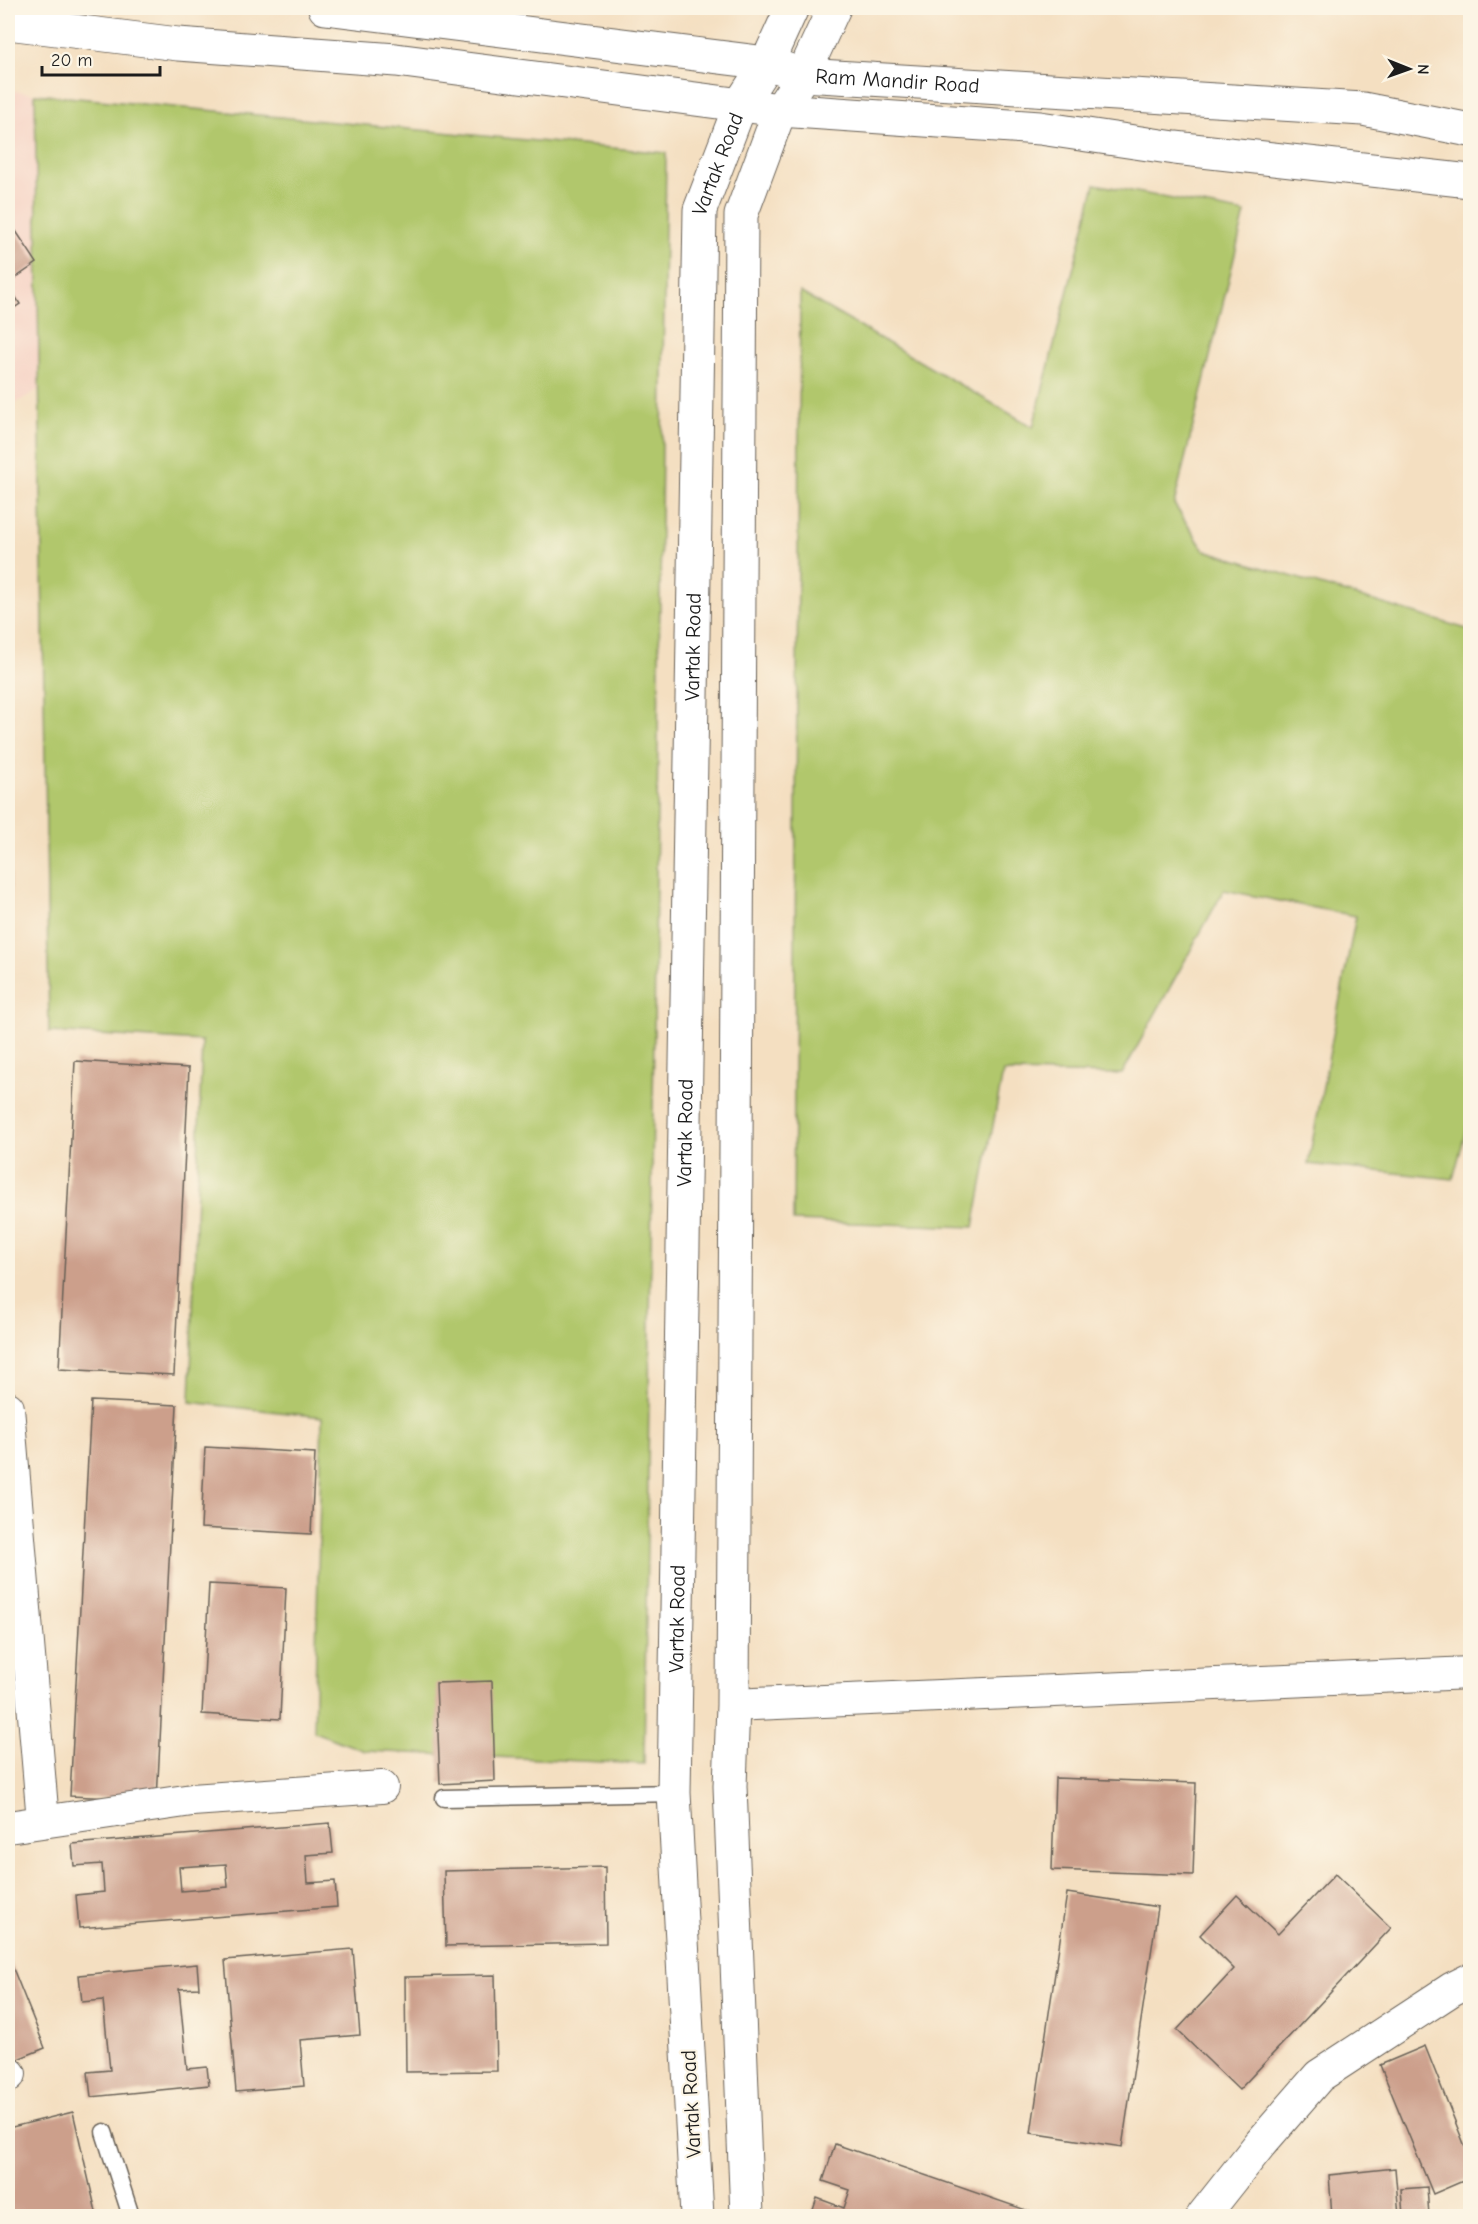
<svg xmlns="http://www.w3.org/2000/svg" width="1478" height="2224" font-family="'Comic Neue',sans-serif">
<rect width="100%" height="100%" fill="#fcf5e5"/>
<filter id="ink" filterUnits="userSpaceOnUse"><feTurbulence type="fractalNoise" baseFrequency=".0167" numOctaves="2"/><feDisplacementMap in="SourceGraphic" scale="12" xChannelSelector="R" yChannelSelector="G"/><feConvolveMatrix kernelMatrix="1 2 1 2 8 2 1 2 1" color-interpolation-filters="sRGB"/></filter>
<filter id="wash" filterUnits="userSpaceOnUse"><feTurbulence type="fractalNoise" baseFrequency=".008" numOctaves="4" result="noise"/><feDisplacementMap in="SourceGraphic" scale="24" xChannelSelector="R" yChannelSelector="G"/><feGaussianBlur stdDeviation="1.35" result="paint"/><feColorMatrix in="noise" values="0 0 0 0 0 0 0 0 0 0 0 0 0 0 0 0 0 1.4 0 .05"/><feComposite in="paint" operator="in"/></filter>
<g filter="url(#wash)">
<rect width="100%" height="100%" fill="#f4dfc1"/>
<path fill="#f6d2c4" d="M8,90l27,4 4,295 -31,19z"/>
<g fill="#b1c76c" stroke="#667244" stroke-width="1.5">
<path d="M35,94l631,59 -22,1611 -279,-13 -51,-19 8,-315 -132,-15 12,-361 -153,-9z"/>
<path d="M1095,184l150,29 -71,291 30,46 266,80v485l-17,64 -145,-15 48,-248 -132,-26 -102,184 -119,-2 -29,155 -181,-6 7,-929 233,135z"/>
</g>
<g id="blocks">
<g fill="#cc9f8b" fill-rule="evenodd">
<path d="M8,219l29,44 -29,20z"/>
<path d="M8,285l12,19 -12,8z"/>
<path d="M8,797h2l1,122h-3z"/>
<path d="M75,1061l114,7 -15,307 -115,-6z"/>
<path d="M91,1401l86,4 -20,395 -87,-4z"/>
<path d="M205,1447l110,6 -4,81 -110,-6z"/>
<path d="M209,1584l77,4 -6,131 -78,-5z"/>
<path d="M492,1681l3,100 -55,3 -4,-101z"/>
<path d="M1055,1778l141,5 -3,92 -141,-5z"/>
<path d="M330,1823l3,30 -27,2 2,28 27,-2 2,26 -258,21 -3,-33 28,-3 -2,-28 -28,2 -2,-22zM226,1864l2,23 -47,4 -2,-24z"/>
<path d="M605,1867l1,76 -160,3 -2,-75z"/>
<path d="M1335,1874l56,54 -152,162 -62,-60 57,-61 -34,-34 37,-40 41,39z"/>
<path d="M1067,1893l91,14 -36,240 -91,-14z"/>
<path d="M353,1949l7,86 -60,5 4,46 -68,6 -11,-132z"/>
<path d="M8,1956l37,92 -37,15z"/>
<path d="M197,1964l2,24 -20,1 8,80 20,-2 2,18 -118,12 -3,-25 22,-2 -7,-70 -21,2 -3,-27z"/>
<path d="M495,1975l2,96 -91,1 -1,-95z"/>
<path d="M1425,2046l45,113v19l-37,16 -53,-129z"/>
<path d="M73,2112l24,104h-89v-88z"/>
<path d="M835,2144l208,72h-97l-21,-8 -3,8h-111l6,-18 27,10 6,-18 -27,-9z"/>
<path d="M1395,2168l4,48h-67l-3,-41z"/>
<path d="M1427,2187l2,29h-26l-2,-27z"/>
</g>
</g>
</g>
<g filter="url(#ink)">
<use href="#blocks" fill-opacity="0" stroke="#686056" stroke-width="1.5"/>
<g fill="none" stroke-linecap="round" stroke-linejoin="round">
<g stroke="#686056" stroke-width="19">
<g id="lane">
<path d="M444,1798l230,-5"/>
<path d="M104,2132l27,84"/>
</g>
</g>
<g stroke="#686056" stroke-width="34">
<g id="street">
<path d="M8,1408l35,413"/>
<path d="M733,1705l737,-32"/>
<path d="M8,1827l184,-27 190,-13"/>
<path d="M8,2076l2,-2"/>
</g>
</g>
<g stroke="#686056" stroke-width="35">
<g id="secondary">
<path id="s1" d="M325,8l442,55 36,12 560,34 107,21"/>
<path d="M8,23l170,21 218,16 384,50 260,18 135,20 295,33"/>
<path id="s2" d="M697,2216l-23,-423 26,-1583 41,-107 26,-40 25,-55"/>
<path d="M747,2216l-17,-430 3,-81 8,-1490 39,-105 23,-35 31,-67"/>
<path d="M1203,2216l57,-72 59,-68 133,-87 18,-9"/>
</g>
</g>
<use href="#lane" stroke="#fff" stroke-width="16"/>
<use href="#street" stroke="#fff" stroke-width="32"/>
<use href="#secondary" stroke="#fff" stroke-width="33"/>
</g>
</g>
<g text-anchor="middle" stroke-width="4.5" stroke-linejoin="round" paint-order="stroke">
<g font-size="21" fill="#1c1c1c" stroke="#fcf5e5">
<text dy="7" stroke="none"><textPath href="#s1" startOffset="578">Ram Mandir Road</textPath></text>
<text dy="7" stroke="none"><textPath href="#s2" startOffset="2056">Vartak Road</textPath></text>
<text dy="7" stroke="none"><textPath href="#s2" startOffset="1570">Vartak Road</textPath></text>
<text dy="7" stroke="none"><textPath href="#s2" startOffset="1084">Vartak Road</textPath></text>
<text dy="7" stroke="none"><textPath href="#s2" startOffset="598">Vartak Road</textPath></text>
<text transform="translate(691 2104) rotate(-93)" y="7">Vartak Road</text>
</g>
</g>
<rect width="1478" height="2224" fill="none" stroke="#fcf5e5" stroke-width="30"/>
<g transform="translate(1409 69) rotate(91)" stroke="#fcf5e5" stroke-width="4.5" paint-order="stroke">
<path d="M0-4.5L10 22L0 15L-10 22Z" fill="#1c1c1c"/>
<text y="-9" font-size="16" font-weight="bold" text-anchor="middle" fill="#1c1c1c">N</text>
</g>
<path d="M42 66v9h118v-9" fill="none" stroke="#1c1c1c" stroke-width="3"/>
<text x="51" y="66" font-size="18" fill="#1c1c1c" stroke="#fcf5e5" stroke-width="4.5" paint-order="stroke">20 m</text>
</svg>
